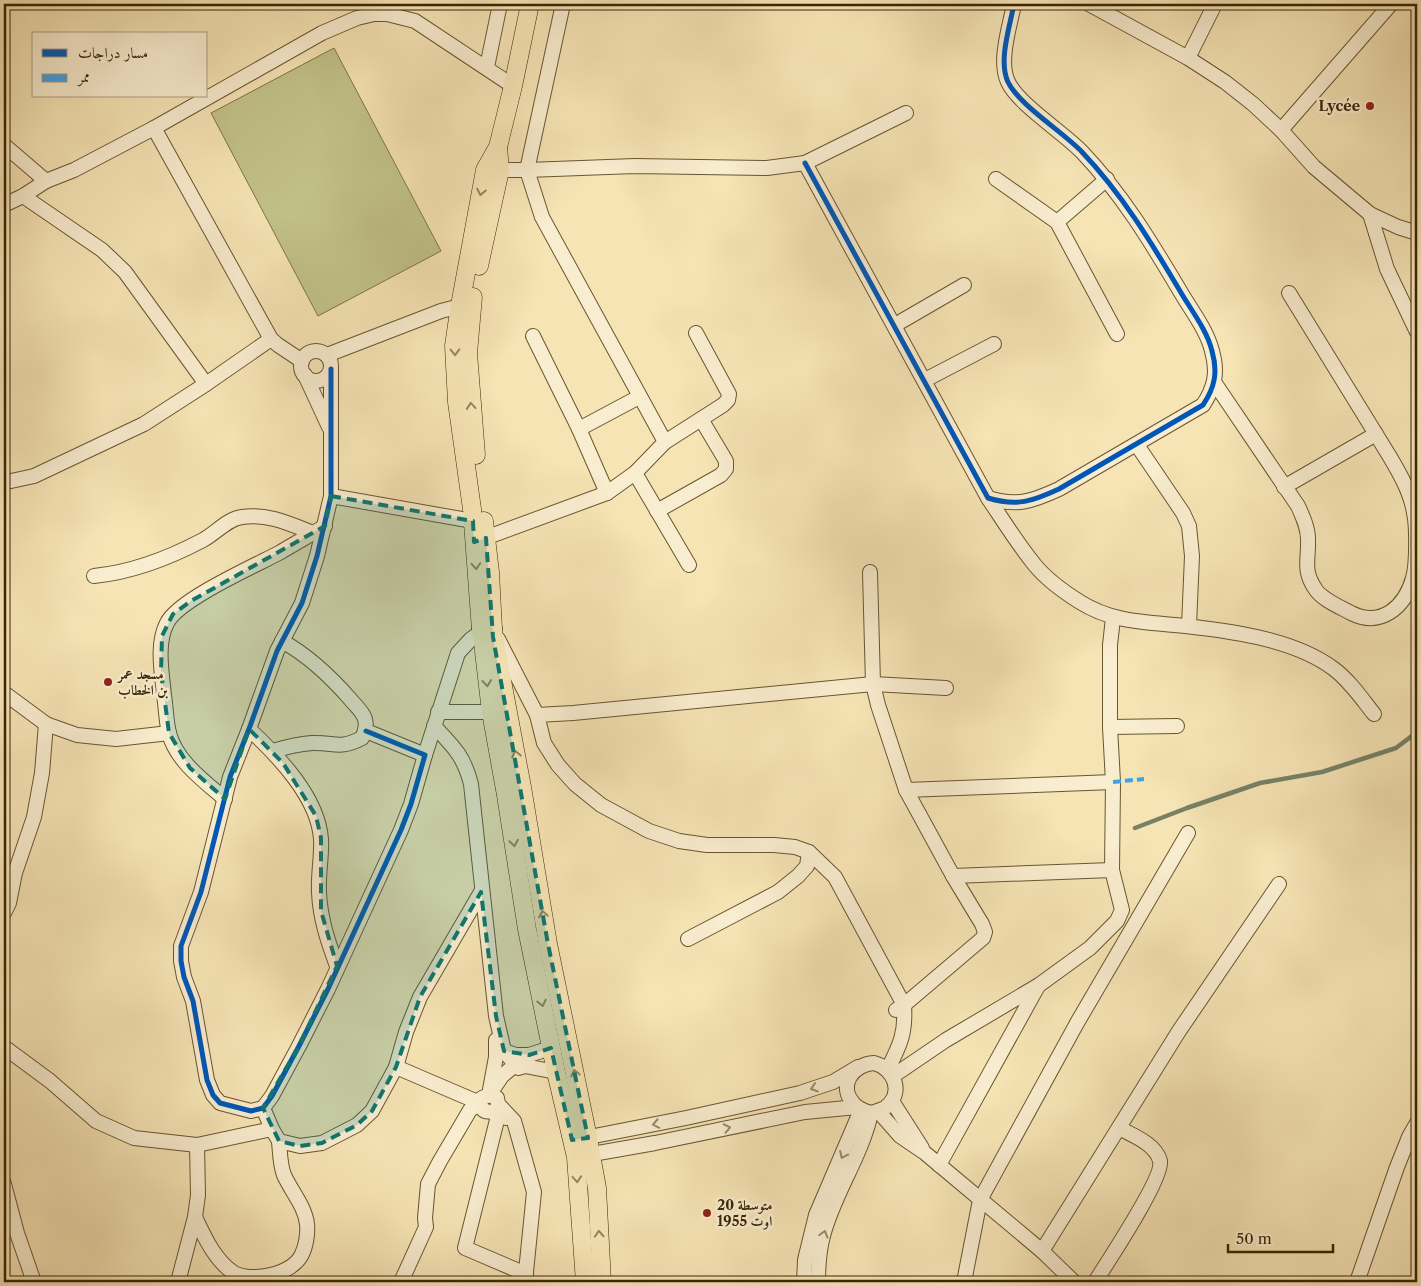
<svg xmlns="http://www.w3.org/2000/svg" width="1421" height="1286" font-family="'Libre Caslon Text',Amiri,serif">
<rect width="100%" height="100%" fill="#f6e4b5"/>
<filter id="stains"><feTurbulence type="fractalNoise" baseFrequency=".004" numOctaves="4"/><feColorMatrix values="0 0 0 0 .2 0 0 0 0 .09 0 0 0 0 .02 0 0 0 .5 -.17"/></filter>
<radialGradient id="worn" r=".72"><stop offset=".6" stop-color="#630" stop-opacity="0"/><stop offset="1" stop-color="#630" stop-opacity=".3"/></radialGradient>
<path fill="#c2c289" stroke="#7e7446" d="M334,48l107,203 -123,65 -107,-203z"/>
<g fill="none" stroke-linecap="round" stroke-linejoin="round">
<path stroke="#768166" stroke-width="4.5" d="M1135,828l52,-20 73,-25 62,-11 74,-24 21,-16"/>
<g stroke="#695530" stroke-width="16">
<g id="minor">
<path d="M563,4l-36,166 108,-4 132,2 38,-5 101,-50"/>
<path d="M1089,4l99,54 37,24 28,22 28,26 33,37 56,47 28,13 19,6"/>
<path d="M1188,58l27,-54"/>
<path d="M487,67l13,-63"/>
<path d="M1281,130l110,-126"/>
<path d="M4,145l42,36 28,-11 80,-42"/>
<path d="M805,163l183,335c29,9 45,3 71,-9l144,-84c12,-18 15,-33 9,-54 -5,-21 -21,-41 -32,-60 -29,-49 -58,-97 -98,-139 -19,-20 -63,-47 -74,-70 -10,-21 2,-56 6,-78"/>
<path d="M491,170h36l15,47 123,225"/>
<path d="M996,179l61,43 60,112"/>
<path d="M23,196l79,54 23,22 81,112"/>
<path d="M4,205l19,-9 23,-15"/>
<path d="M1370,214l17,55 30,63"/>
<path d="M1057,222l50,-43"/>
<path d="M895,325l69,-40"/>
<path d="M533,336l46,93 28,64"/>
<circle cx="316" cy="366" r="15"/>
<path d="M327,355l114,-44 19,-5 8,1"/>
<path d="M302,361l-24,-16 -7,-6 -117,-211 168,-95 35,-15 17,-4h13l28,7 98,65"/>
<path d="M331,369v127l-14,60 -15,47 -25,48 -28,78 -19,48 -29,115 -20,54v15l3,16 9,24 14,79 6,15 7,8 31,8 12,-3 9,-12 27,-50 29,-57 73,-159 10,-26 14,-49 -59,-24"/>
<path d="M305,375l24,52"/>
<path d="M925,380l69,-36"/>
<path d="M1214,382l84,124c5,11 10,22 10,33 1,21 -6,31 8,51 7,10 24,17 35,23 30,15 54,-6 62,-35 4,-13 4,-52 1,-65 -3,-20 -14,-39 -24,-56l-101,-164"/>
<path d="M579,429l60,-32"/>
<path d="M1137,445l46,68 6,13 3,30 -3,70"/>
<path d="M635,473l54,92"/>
<path d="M4,481h7l23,-5 110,-52 62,-40 65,-45"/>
<path d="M1284,487l92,-53"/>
<path d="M331,496l142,25"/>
<path d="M988,498c15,22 29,45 46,66 12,15 30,28 46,38 30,19 61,20 95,23 50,5 118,13 159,44 16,12 28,30 40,45"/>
<path d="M657,511l64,-36 5,-6v-8l-25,-42"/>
<path d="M477,541l130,-48 28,-20 30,-31 58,-37 5,-5 1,-6 -33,-61"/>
<path d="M870,572l3,112 5,21 28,85 47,86 29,48 3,8 -2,6 -79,67 -8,5"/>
<path d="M94,576c40,-4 75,-18 109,-36 13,-7 24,-21 39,-23 25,-4 48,7 71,16"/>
<path d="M498,639l39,76 7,28 14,22 17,19 26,21 48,26 30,10 28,4h67l21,2 14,5 26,25 69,128c2,28 -4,40 -16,64"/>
<path d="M4,693l42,31 31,11 39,4 53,-6"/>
<path d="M438,712h53"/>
<path d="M537,715l36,-2 300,-29 73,4"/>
<path d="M434,726c19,20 30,30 37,58l25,232 8,35 10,12"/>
<path d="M1110,727l67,-1"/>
<path d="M249,729c29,27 69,68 72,110 1,17 -3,35 -2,53 1,26 9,50 18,74"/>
<path d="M273,751c13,-4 26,-7 39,-8 23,-1 27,7 50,-5 3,-6 5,-12 3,-19 -2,-7 -9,-13 -14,-19 -20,-23 -42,-44 -69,-59"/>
<path d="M425,755l33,-102 13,-14 10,-7"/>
<path d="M906,790l207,-8"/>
<path d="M225,799c-21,-18 -49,-38 -56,-66 -3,-12 -3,-26 -5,-38 -2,-22 -8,-51 3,-72 11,-23 87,-57 112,-70 15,-9 31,-18 46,-27"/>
<path d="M953,876l159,-6"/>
<path d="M4,913l5,-10 6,-30 19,-56 8,-44 4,-49"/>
<path d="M688,939l90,-47 20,-16 9,-10 2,-14"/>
<path d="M496,1040v17l-7,38 8,3 1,6 16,17 20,71 -9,90"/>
<path d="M4,1047l46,34 46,40 38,17 63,7 75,-16"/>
<path d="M504,1051l12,4h8c3,4 4,7 1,11l-7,2 -4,-5v-5"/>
<path d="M524,1055h5l22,-7"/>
<path d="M874,1063c20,5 31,30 11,45 -4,2 -10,4 -14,5 -6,-2 -13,-4 -17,-9 -17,-18 -1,-40 20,-41z"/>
<path d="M525,1066l31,6"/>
<path d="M396,1067l84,36c4,13 7,6 15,10 4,2 7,4 11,5"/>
<path d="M893,1076l53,-36 93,-55 51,-37 27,-27 5,-11 -10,-40 1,-88 -3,-55v-82l3,-27"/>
<path d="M892,1101l30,47"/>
<path d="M263,1108l9,21 7,12 21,5 22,-3 35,-18 15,-14 24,-44 10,-35 14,-35 61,-105"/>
<path d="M878,1111l22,25 25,17 117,98 32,31"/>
<path d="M498,1116l-33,132 61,26"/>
<path d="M579,1139l107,-21 114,-25 33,-11 25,-15"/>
<path d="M581,1156l74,-13 150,-31 52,-5"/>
<path d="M939,1165l99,-179"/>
<path d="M4,1184l13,49 17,49"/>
<path d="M195,1217c9,19 20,44 39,56 19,10 59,1 68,-19 4,-8 6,-21 5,-30 -2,-18 -16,-33 -23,-49 -4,-10 -4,-23 -5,-34"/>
<path d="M1042,1251l137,-220 100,-147"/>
<path d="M178,1282l17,-65 3,-22 -1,-50"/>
<path d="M401,1282l25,-55 -1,-9 3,-34 12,-23 30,-51 10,-7 2,-5 7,-3 13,-19 13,-11"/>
<path d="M804,1282l1,-22 11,-45 45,-105"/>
<path d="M818,1282c0,-15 1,-31 5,-46 11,-43 38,-78 48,-123"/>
<path d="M964,1282l16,-82 97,-177 111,-190"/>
<path d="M1095,1282c12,-19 69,-105 65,-121 -4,-17 -28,-26 -41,-33"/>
<path d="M1357,1282l40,-115 12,-30 8,-14"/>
</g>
</g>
<g stroke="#3a2504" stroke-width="19">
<g id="major">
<path d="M479,266l21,-96 -2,-23"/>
<path d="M473,297l-5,56 8,102"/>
<path d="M484,521l6,51 3,57"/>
<path d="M481,630l-9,-121 -15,-107 -3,-56 5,-35 26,-141 13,-23 15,-61 17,-82"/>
<path d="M493,633l-3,3h-4l-5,-4v-4l7,-4c4,1 6,5 5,9l29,154 26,157 40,194 9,50 5,94"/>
<path d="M482,634l9,78 15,83 21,134 29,143 20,85 9,125"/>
</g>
</g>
<use href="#minor" stroke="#f9edcf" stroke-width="14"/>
<use href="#major" stroke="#f6e4b5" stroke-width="18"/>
<path stroke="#3fa2e9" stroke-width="4" stroke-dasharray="8 4" stroke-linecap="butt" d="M1113,782l31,-3"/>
<g stroke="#f9edcf" stroke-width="8">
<g id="cycleway">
<path d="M805,163l183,335c29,9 45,3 71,-9l144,-84c12,-18 15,-33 9,-54 -5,-21 -21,-41 -32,-60 -29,-49 -58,-97 -98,-139 -19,-20 -63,-47 -74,-70 -10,-21 2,-56 6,-78"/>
<path d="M331,369v127l-14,60 -15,47 -25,48 -28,78 -19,48 -29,115 -20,54v15l3,16 9,24 14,79 6,15 7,8 31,8 12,-3 9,-12 27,-50 29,-57 73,-159 10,-26 14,-49 -59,-24"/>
</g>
</g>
<use href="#cycleway" stroke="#0057b8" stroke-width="5"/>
</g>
<defs><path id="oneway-chevron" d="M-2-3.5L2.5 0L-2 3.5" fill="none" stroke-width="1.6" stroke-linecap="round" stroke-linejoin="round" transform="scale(1.25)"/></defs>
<g stroke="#98845c">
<use href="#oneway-chevron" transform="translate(481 192) rotate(101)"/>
<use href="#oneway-chevron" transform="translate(455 352) rotate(88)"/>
<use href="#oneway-chevron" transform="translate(471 406) rotate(-95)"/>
<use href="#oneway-chevron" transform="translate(476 566) rotate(86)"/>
<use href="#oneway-chevron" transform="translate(487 683) rotate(84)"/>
<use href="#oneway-chevron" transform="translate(516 754) rotate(-101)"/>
<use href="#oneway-chevron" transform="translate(514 843) rotate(81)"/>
<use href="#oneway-chevron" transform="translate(543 914) rotate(-99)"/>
<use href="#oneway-chevron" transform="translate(542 1003) rotate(78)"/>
<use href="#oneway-chevron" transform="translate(575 1073) rotate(-102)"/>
<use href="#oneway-chevron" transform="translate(577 1179) rotate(86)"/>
<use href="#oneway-chevron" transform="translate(599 1234) rotate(-93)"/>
</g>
<g stroke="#9a896a">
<use href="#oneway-chevron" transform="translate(814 1088) rotate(162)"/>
<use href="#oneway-chevron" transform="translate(656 1124) rotate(169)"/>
<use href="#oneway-chevron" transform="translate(727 1128) rotate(-12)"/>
<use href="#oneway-chevron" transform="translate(843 1155) rotate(115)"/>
<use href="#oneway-chevron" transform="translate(824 1234) rotate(-74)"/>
</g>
<path fill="#0f766e" fill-opacity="0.2" stroke="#0f766e" stroke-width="4" stroke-dasharray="10 6" stroke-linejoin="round" d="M331,496l142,25 1,21 12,-4 7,99 55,307 40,194 -16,2 -21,-92 -22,7 -25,-4 -8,-35 -15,-124 -61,105 -24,70 -24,44 -15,14 -35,18 -22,3 -21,-5 -16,-33 36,-62 38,-80 -16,-55v-73l-5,-22 -33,-53 -34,-34 -24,70 -35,-31 -21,-35 -8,-61 1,-36 11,-22 18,-13 134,-75z"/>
<g fill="#8f2418" stroke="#f9edcf" stroke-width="2">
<circle cx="1370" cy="106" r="5"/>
<circle cx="108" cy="682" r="5"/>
<circle cx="707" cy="1213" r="5"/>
</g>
<g text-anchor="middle" stroke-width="5" stroke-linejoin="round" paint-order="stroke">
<g font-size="14" font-weight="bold" fill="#3a2504" stroke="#f9edcf" text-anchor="start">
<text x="1360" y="111" text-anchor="end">Lycée</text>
<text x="118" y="679">مسجد عمر<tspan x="118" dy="16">بن الخطاب</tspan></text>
<text x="717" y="1210">متوسطة 20<tspan x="717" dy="16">اوت 1955</tspan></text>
</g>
</g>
<rect width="1421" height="1286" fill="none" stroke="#f6e4b5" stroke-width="20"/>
<rect x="5" y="5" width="1411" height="1276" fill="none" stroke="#3a2504" stroke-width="2.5"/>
<rect x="10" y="10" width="1401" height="1266" fill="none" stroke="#3a2504"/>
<rect x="32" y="32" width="175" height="65" fill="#f9edcf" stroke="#ad9d7e"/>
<rect x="42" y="49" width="25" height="8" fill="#0057b8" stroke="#ad9d7e"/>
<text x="78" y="58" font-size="15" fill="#3a2504">مسار دراجات</text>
<rect x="42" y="74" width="25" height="8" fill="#3fa2e9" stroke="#ad9d7e"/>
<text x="78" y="82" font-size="15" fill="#3a2504">ممر</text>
<path d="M1228 1244v8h105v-8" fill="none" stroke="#3a2504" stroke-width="2.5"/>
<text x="1236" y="1244" font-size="15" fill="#3a2504" stroke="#f9edcf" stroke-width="4" paint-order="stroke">50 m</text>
<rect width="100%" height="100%" filter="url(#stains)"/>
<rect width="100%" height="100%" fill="url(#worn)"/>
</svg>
